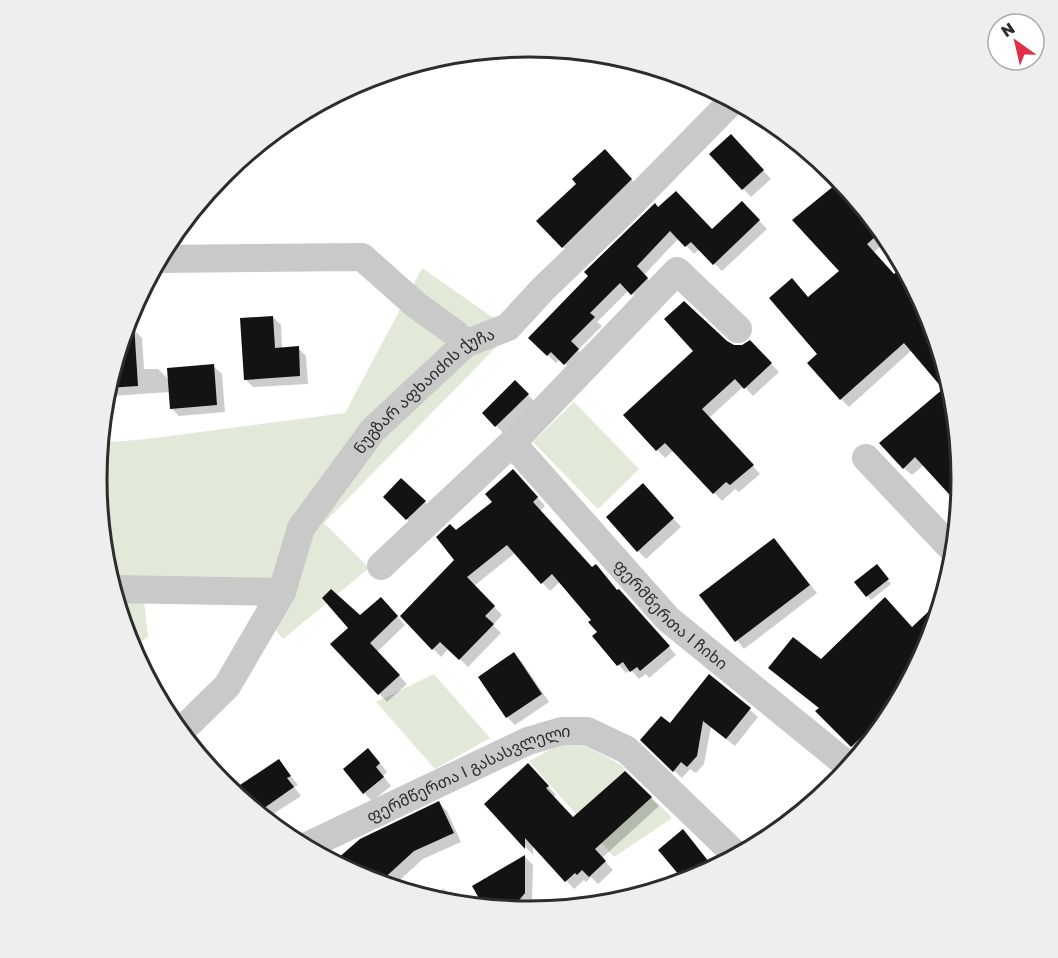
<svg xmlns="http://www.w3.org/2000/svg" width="1058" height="958" font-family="'Golos Text','Noto Sans Georgian',sans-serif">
<rect width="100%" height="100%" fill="#fff"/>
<g fill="#e2e9d9">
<path d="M422,268l90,63 -188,192 45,45 -86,71 -28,-34 -112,-13 5,45 -17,11 -26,-85 -8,-84 3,-36 47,-4 198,-26z"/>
<path d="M574,402l65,67 -41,40 -65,-67z"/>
<path d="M434,674l56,64 -55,31 -59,-67z"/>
<path d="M561,744l22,1 37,19 52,54 -58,39 -85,-96z"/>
<path d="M444,888l14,16v1l-29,-6z"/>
</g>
<g fill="#0003">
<path d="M738,144l33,35 -20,18 -40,-43z"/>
<path d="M613,159l26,29 -68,67 -33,-34z"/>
<path d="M742,203l25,26 -45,42 -22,-22 -6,5 -15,-16 -35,37 11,12 -15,15 -11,-12 -32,32 5,4 -24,24 8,8 -13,13 -13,-12 -4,4 -26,-25 129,-129 53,22z"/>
<path d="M862,207l27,33 -15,12 21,24 9,-8 25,46 24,81 8,84 -37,-14 -12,10 -8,-7 41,-79 -33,-39 -63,57 -8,-8 -22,-45 -10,-56 32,-27 15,-59z"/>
<path d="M273,317l8,8 1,24 16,-1 8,8 2,28 -55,3 -8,-8z"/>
<path d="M124,330h10l8,8 2,31h14l11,11 44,-14 9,8 3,38 -46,4 -8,-8 -1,-16 -58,4 1,24h-11l3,-26z"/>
<path d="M726,343l7,3 25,4 21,22 -26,24 -9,-10 -35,32 51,56 -21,18 -4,-3 -13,12 -48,-51 -9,8 -40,-42z"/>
<path d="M515,382l21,21 -32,31 -20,-21z"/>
<path d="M521,479l24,27 -5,5 52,58 35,30 49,56 -27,23 -3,-4 -7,5 -8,-9 -5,3 -8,-9 -25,-44 -32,-39 -11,10 -35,-38 -41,33 28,29 -9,10 8,8 -33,34 -19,-19 -8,9 -39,-41 54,-56v-29z"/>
<path d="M401,480l32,30 -18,17 -30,-30z"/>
<path d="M651,493l30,34 -35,32 -8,-8z"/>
<path d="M774,540l43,53 -73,56 -43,-54z"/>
<path d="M880,570l11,14 -20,16 -15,-18z"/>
<path d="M942,601l-14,44 -40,75 -28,34 -42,-43 2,-2 -50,-41 51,-7 91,-32z"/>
<path d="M389,607l16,18 -28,27 30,32 -20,18 -55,-58 28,-27z"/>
<path d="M514,654l8,8 27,40 -34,23 -8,-8z"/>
<path d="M710,676l48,41 -23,29 -24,-19 -7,37 -8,9 -6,-4 -8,9 -40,-38 28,-15z"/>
<path d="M376,758l11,14 -4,4 8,10 -19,15 -8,-8z"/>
<path d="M279,761l19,24 -4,2 7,9 -28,18 9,14 -3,3 -47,-39z"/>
<path d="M536,773l20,22 -3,2 20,22 52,-46 34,33 -57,52 11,12 -15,14 -7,-7 -5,5 -2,-2 -10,9 -41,-45v11l-47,-51z"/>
<path d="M439,803l8,8 14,31 -38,17 -31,28 -29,-9 -22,-11 -4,-5 23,-21z"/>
<path d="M691,839l23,29 -30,14 -8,-9z"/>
<path d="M525,857l8,8 -1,36 -8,10 -38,-4 -12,-20z"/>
</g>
<g fill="#131313">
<path d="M731,134l33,36 -22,20 -33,-36z"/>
<path d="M605,149l27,30 -70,69 -26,-27 40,-37 -4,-5z"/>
<path d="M835,185l20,25 6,-5 21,26 -15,13 27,30 9,-7 26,47 24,81 9,84 -3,26 -44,-48 -12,12 -24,-26 64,-54 -39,-46 -64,57 -33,-37 10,-9 -48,-56 23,-20 16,19 31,-26 -47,-51z"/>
<path d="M676,191l36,38 30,-28 18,19 -47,45 -22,-23 -6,5 -15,-16 -33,35 11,12 -17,17 -11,-12 -30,30 5,4 -24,24 8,8 -15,16 -13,-13 -4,4 -19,-18 60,-62 -4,-4 71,-69 3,4z"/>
<path d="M684,301l43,40 7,4h8l8,-5 22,23 -28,26 -9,-10 -33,30 52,56 -24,20 -4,-3 -13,12 -48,-51 -9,8 -33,-36 70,-64 -29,-32z"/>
<path d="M133,308l5,78 -31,2 23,-75z"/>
<path d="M273,316l2,32 24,-2 1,30 -56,4 -4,-62z"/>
<path d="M214,364l3,41 -47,4 -3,-41z"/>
<path d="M515,380l14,14 -34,33 -13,-14z"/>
<path d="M513,469l25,28 -5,5 59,65 4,-3 21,26 2,-1 51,57 -30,25 -3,-4 -7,5 -7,-10 -6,4 -25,-30 5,-4 -9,-10 3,-2 -39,-46 -11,10 -34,-39 -40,32 28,29 -10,10 9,8 -35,36 -19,-18 -8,8 -32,-34 54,-56 -18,-23 14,-13 6,6 36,-28 -7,-8z"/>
<path d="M401,478l25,23 -20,19 -23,-23z"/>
<path d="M643,483l31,35 -37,34 -31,-35z"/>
<path d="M774,538l36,47 -75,57 -36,-47z"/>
<path d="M877,564l12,15 -23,18 -12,-15z"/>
<path d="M331,589l29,26 21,-18 17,19 -28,27 30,32 -22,20 -48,-51 18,-16 -26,-30z"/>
<path d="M885,597l27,30 31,-29 -15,47 -31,58 -46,44 -36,-36 4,-3 -51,-40 25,-31 28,22z"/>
<path d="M514,652l28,42 -36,24 -28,-41z"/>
<path d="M709,674l42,34 -25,31 -23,-18 -6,35 -10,11 -6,-5 -8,10 -33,-32 21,-24 9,7z"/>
<path d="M368,748l12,15 -4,4 8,10 -21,17 -20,-25z"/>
<path d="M279,759l12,17 -4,2 7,9 -37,26 -26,-22z"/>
<path d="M528,763l21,23 -3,2 27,29 52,-46 27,26 -57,52 11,12 -17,16 -7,-7 -5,5 -2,-2 -10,9 -40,-44v11l-41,-45z"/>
<path d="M439,801l15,32 -40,18 -35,32 -16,-5 -16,-8 -10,-11 23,-20z"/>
<path d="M683,829l29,37 -11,9 -16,7 -27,-32z"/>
<path d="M525,855v38l-14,17 -27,-3 -12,-21z"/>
</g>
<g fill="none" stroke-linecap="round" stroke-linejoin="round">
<g stroke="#c9c9c9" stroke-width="28">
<path d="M159,259l203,-2 54,48 39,28 10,11"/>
<path id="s1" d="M512,443l156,176 182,148"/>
<path d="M866,458l88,93"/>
<path d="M381,566l131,-123 165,-172 61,58"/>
<path d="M113,589l169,3"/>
<path id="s2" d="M180,732l47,-46 55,-94 19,-64 72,-98 92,-86 43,-17 35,-38 82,-79 108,-110"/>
<path id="s3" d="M305,847l223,-106 34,-10h25l40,19 110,106"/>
</g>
</g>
<g text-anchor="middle" stroke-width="6" stroke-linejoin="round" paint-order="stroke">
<g font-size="16" fill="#2c2c2c" stroke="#fff">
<text dy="6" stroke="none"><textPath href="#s2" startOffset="428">ნუგზარ აფხაიძის ქუჩა</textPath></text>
<text dy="6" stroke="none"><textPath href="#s1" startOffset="234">ფერმწერთა I ჩიხი</textPath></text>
<text dy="6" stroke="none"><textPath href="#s3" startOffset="180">ფერმწერთა I გასასვლელი</textPath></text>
</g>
</g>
<path d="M0 0H1058V958H0ZM107 479a422 422 0 1 1 844 0a422 422 0 1 1-844 0Z" fill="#eee" fill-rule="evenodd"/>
<path fill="none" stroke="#2c2c2c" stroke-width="3" d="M107 479a422 422 0 1 1 844 0a422 422 0 1 1-844 0Z"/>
<g transform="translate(1016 42) rotate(326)"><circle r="28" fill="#ffffff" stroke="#ababab" stroke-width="1.5"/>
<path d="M0-4.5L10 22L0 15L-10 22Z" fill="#e03046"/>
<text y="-9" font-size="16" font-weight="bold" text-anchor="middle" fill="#2c2c2c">N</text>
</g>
</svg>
